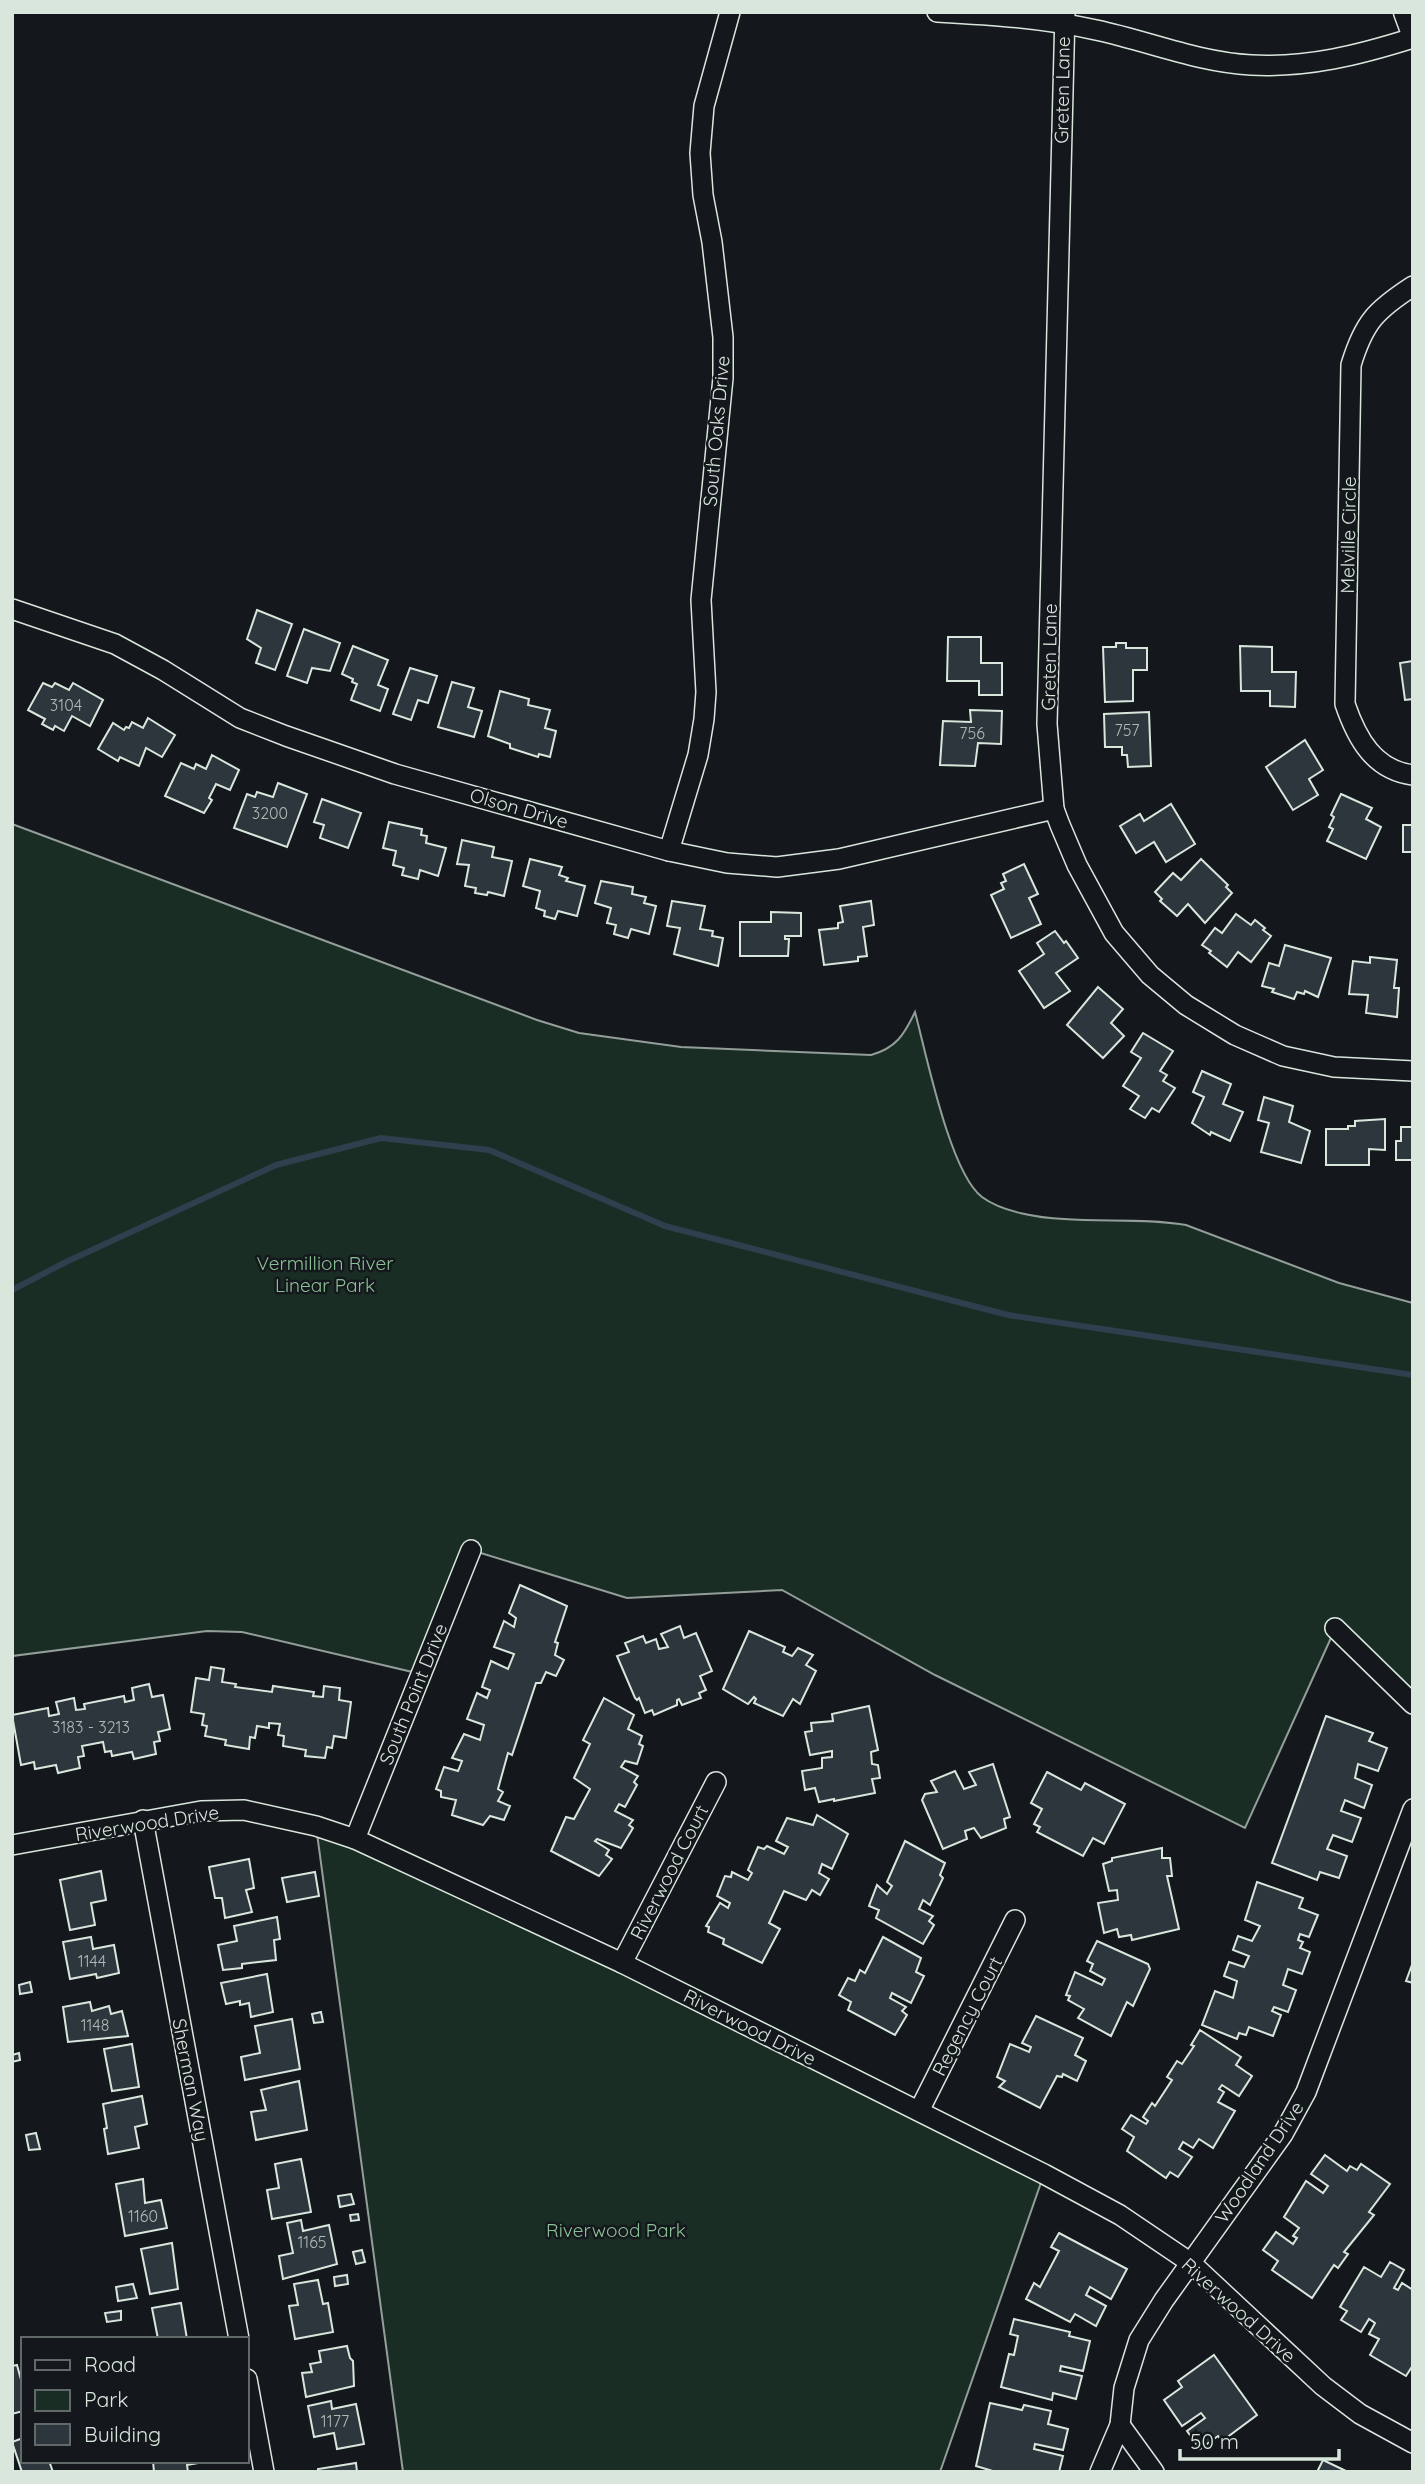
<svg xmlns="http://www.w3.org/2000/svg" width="1425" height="2484" font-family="Quicksand,sans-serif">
<rect width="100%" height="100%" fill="#14181c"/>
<g fill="#1a2d24" stroke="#939e99" stroke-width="2">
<path d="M12,824l525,196 42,13 102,14 190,8c25,-7 33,-20 44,-43 11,41 35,161 67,185 20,15 57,21 82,22 41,3 82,-1 122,6l153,58 74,20v401l-78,-75 -90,199 -310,-153 -153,-85 -155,8 -156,-48 -50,124 -179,-42 -35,-1 -195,25z"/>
<path d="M316,1826l728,348 -104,298h-537z"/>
</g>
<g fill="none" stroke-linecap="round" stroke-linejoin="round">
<path stroke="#2f3f4d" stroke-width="6" d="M12,1290l54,-28 210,-97 105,-27 108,12 176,76 343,89 405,60"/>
</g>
<g fill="#2c363c" stroke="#d8e6dc" stroke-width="2">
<path d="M257,610l35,14 -17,46 -19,-7 5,-15 -14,-9z"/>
<path d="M304,629l36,14 -10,28 -18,-3 -5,15 -20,-7z"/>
<path d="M948,637h33v26h21v32h-23v-14h-32z"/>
<path d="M1116,643h10v5h21v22h-14v31l-28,1 -2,-55h13z"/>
<path d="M353,646l35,14 -10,25 10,4 -8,22 -29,-11 6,-16 -5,-2 1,-3 -11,-5z"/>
<path d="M1240,646l32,1v25h24l-1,35 -25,-1v-15h-29z"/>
<path d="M1413,661v38l-8,1 -5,-37z"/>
<path d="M410,668l27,8 -9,27 -10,-3 -7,20 -18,-6z"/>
<path d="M452,682l22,6 -6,19 14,4 -8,26 -36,-10z"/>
<path d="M43,683l9,4 3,-4 14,7 4,-7 30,17 -13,26 -18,-10 -8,15 -9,-5 -2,4 -11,-6 3,-5 -17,-9z"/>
<path d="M500,691l29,8 -1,6 22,5 -5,18 11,3 -6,26 -11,-3 -1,3 -28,-9v-4l-22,-8z"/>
<path d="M970,710l32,1 -1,33 -23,-1 -3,23 -35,-1 3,-44 28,1z"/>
<path d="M1149,712l2,54 -23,1 -1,-12h-5v-8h-17l-1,-33z"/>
<path d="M148,718l27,17 -13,22 -16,-9 -7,18 -19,-9 -2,4 -20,-12 15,-26 11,7 2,-3 3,1 3,-6 11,6z"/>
<path d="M1305,740l18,30 -14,9 9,16 -25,15 -27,-43z"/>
<path d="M212,755l27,15 -9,20 -14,-6 -7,14 3,2 -8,13 -39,-17 16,-33 13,6 2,-5 10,5z"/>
<path d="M278,783l29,11 -20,53 -53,-19 13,-34 8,3 2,-5 16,5z"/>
<path d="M1341,794l31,14 -6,11 15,8 -15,32 -39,-18 6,-12 -4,-2 5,-10 -3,-2z"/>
<path d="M322,799l39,14 -13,35 -28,-10 4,-13 -10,-3z"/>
<path d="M1171,804l24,40 -29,18 -12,-20 -18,11 -16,-27 20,-12 4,7z"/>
<path d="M389,822l33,7 -1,6 6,1 -1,7 20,5 -8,28 -18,-6 -2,9 -16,-4 2,-7 -11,-3 3,-14 -13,-3z"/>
<rect x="1403" y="825" width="10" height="27"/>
<path d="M462,840l32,7 -2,10 20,4 -8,35 -16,-4 -1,3 -12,-2 1,-5 -11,-2 4,-21 -12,-1z"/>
<path d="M530,859l32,8 -3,8 9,3 -2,3 19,5 -8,30 -19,-5 -3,8 -11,-3 1,-5 -9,-3 4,-17 -17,-5z"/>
<path d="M1201,859l27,26 -2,2 6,6 -27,30 -17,-19 -11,12 -17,-15 2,-2 -7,-7 18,-19 8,7z"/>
<path d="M1024,864l14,30 -9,4 12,26 -30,14 -20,-43 13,-6 -3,-6 5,-2 -3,-7z"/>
<path d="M601,881l32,6 -1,7 14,3 -2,6 12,3 -7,28 -18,-5 -3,9 -14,-4 2,-9 -9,-2 4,-15 -16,-5z"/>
<path d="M672,901l33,5 -5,23 13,2 -1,5 11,2 -5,28 -44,-12 6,-26 -13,-2z"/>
<path d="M871,901l3,24 -11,2 4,29 -9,1v4l-34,4 -5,-35 19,-2v-5l5,-1 -3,-16z"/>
<path d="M771,912l30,1v23h-16v3h4l-1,17h-48v-34h31z"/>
<path d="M1236,914l15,11 4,-5 10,8 -2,2 8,6 -20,26 -13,-10 -11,15 -18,-14 2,-2 -9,-6 13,-17 7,5z"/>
<path d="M1055,931l9,12 2,-2 12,17 -22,15 14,18 -26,17 -25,-37 25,-17 -7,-11z"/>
<path d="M1285,945l46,13 -13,39 -13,-6 -1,3 -7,-2 -3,7 -22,-7 2,-3 -12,-3 7,-23 10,3z"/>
<path d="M1370,957l27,3 -3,28h5l-2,29 -31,-4 2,-18 -19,-1 4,-33 17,2z"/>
<path d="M1098,987l25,22 -12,14 13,13 -21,22 -36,-33z"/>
<path d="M1143,1033l30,18 -13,20 7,4 -4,6 12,7 -16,24 -7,-4 -7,10 -15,-9 9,-13 -16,-10 18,-28 -10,-6z"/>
<path d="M1202,1071l29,13 -8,20 20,8 -13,29 -19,-9 -1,3 -18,-12 12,-26 -11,-5z"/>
<path d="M1264,1097l29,9 -4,16 21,9 -9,32 -40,-11 8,-29 -11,-3z"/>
<path d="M1385,1119v31l-16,-1v16h-43v-36h22v-3h7v-5z"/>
<path d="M1401,1127h12v33h-17v-19h5z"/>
<path d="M520,1585l47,21 -12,36 3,1 -3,12 9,5 -8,16 -10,-4 -5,11h-5l-24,72 -4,-2 -10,36 5,3 -5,9 12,5 -6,14 -14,-4 -7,9 -31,-10 4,-15 -15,-3v-6l-5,-2 8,-22 14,4 4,-10 -10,-3 12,-24 16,6 4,-15 -17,-6 10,-26 10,5 3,-8 -8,-3 9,-26 17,8 6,-15 -20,-7 10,-26 10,6 2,-9 -7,-5z"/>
<path d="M680,1626l4,12 12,-5 16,38 -12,5 6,14 -7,3 2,5 -19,7 -3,-6 -2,1v5l-23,10 -2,-5 -7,3 -6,-15 -2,2 -2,-2 -18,-42 12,-4 -4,-9 18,-7 3,7 10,-4 3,10 9,-2 -7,-13z"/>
<path d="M749,1631l36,16 -2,5 9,4 6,-8 15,7 -7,10 10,6 -16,33 -7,-5 -10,17 -29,-13 2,-4 -2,-2 -6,7 -25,-15z"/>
<path d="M211,1667l13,2 -2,13 14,2 -1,3 37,5 1,-6 41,6 -1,4 10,1 1,-11 16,2 -1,12 12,2 -5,36 -12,-2 -2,12 -5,-1 -2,11 -20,-2 1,-6 -23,-4 1,-10 -6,-1 2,-11 -11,-1v5l-12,-2 -2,12 -5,-1 -1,12 -24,-4 1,-5 -21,-4 2,-10 -5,-1 2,-11 -13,-2 5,-34 13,2z"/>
<path d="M149,1684l3,13 11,-2 7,34 -12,3 2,9 -6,1 2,12 -22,5 -2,-7 -20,4 -1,-5 -6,1 -2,-10 -21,4 2,10 -6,1 2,11 -22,5 -2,-8 -21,4 -1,-7 -13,3 -9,-50 36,-7 1,8 10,-2 -3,-12 18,-4 2,12 9,-1 -1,-5 40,-8 1,6 9,-2 -2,-12z"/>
<path d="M604,1698l30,17 -6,14 14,7 -3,8 4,2 -6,18 -12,-3 -4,6 17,9 -4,6 3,3 -12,22 -6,-3 -4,7 18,9 -4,5 4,3 -12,20 -24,-9 -2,2 14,9 -3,5 6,4 -13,17 -48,-25 15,-34 8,2 16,-30 -16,-11 16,-34 -7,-4z"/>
<path d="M869,1706l9,44 -7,2 1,12 6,1 2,13 -8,1 3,14 -41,8v-2l-15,3 -4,-14 -10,2 -3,-19 20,-3v-10l10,-1v-6l-22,4 -5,-23 7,-1 -1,-8 22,-2 -1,-7z"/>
<path d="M1326,1716l47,17 -4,8 18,7 -9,23 -20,-7 -3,14 17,7 -8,23 -19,-8 -4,11 20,7 -9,24 -19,-7 -6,14 20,7 -8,22 -19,-6 -3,8 -45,-17z"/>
<path d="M993,1764l17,53 -6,2 2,9 -25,10 -7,-10 -9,3 2,8 -24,10 -21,-49 3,-6 12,-2 -6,-11 24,-10 9,18 12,-4 -7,-13z"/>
<path d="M1047,1772l34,18 4,-7 40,21 -21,40 -11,-6 -10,18 -46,-24 3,-5 -6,-3 8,-15 -11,-6z"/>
<path d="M817,1815l31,19 -16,35 -10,-5 -3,9 10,6 -9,16 -8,-5 -6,10 -22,-9 -15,32 11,6 -18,34 -39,-19 1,-5 -16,-7 1,-5 -3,-1 14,-23 8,5 2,-5 -13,-7 8,-20 6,1 1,-5 16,8 4,-7 -4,-3 10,-23 6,2 3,-3 17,8 4,-7 -12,-6 11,-23 26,7z"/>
<path d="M905,1841l40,22 -5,12 3,3 -13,27 -7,-5 -4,9 14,7 -4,5 5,4 -11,19 -47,-26 3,-8 -10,-4 8,-21 10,9 5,-8 -5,-4z"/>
<path d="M1162,1848v10h8l2,18h-5l12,53 -47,11 -1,-5 -12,2 -2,-8 -13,4 -6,-30 20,-3 -1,-10 -8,1 -6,-27 9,-3v-3z"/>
<path d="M249,1859l5,29 -8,2 6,22 -27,6 -3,-20h-7l-6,-31z"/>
<path d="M101,1871l5,29 -15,3 4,22 -25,5 -10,-50z"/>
<path d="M315,1872l4,24 -32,6 -5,-24z"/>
<path d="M1257,1882l46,16 -4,10 19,7 -9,22 -9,-3 -2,6 5,2 -3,6 10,4 -8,22 -14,-5 -5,16 13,5 -8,22 -14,-5 -2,4 9,4 -8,21 -24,-9 -3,8 -7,-2 -2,6 -35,-14 13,-34 18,7 4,-17 -13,-5 5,-14 15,5 5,-11 -16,-6 5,-14 14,5 8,-15 -15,-6z"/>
<path d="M277,1917l3,22 -6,1 2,20 -34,4v4l-19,2 -5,-25 19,-4 -3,-15z"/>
<path d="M91,1937l2,12 21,-4 5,28 -22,5 -1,-4 -26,5 -7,-37z"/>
<path d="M883,1937l38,21 -5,14 8,4 -13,27 -19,-10 -2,5 16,9 -4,4 5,4 -12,20 -47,-25 3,-8 -12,-7 9,-17 7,3 5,-11 5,3z"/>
<path d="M1097,1941l51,23 2,5 -17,37 -6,-4 -16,34 -33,-18 6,-9 -16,-9 2,-4 -4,-1 9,-23 27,13 3,-6 -15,-8 3,-7 -6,-3z"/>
<path d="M1413,1962v21l-7,-2z"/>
<path d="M267,1974l6,38 -22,5 -2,-14 -9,2v-4l-14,3 -5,-21z"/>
<path d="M30,1982l2,10 -12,2 -1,-9z"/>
<path d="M90,2002l2,9 17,-5 2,8 11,-3 6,25 -60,6 -5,-35z"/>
<path d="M321,2012l2,10 -9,1 -2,-9z"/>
<path d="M1036,2016l47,22 -8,17 11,6 -9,20 -14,-7 -1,3 -5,-1 -17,32 -41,-21 6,-6 -8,-4 13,-33 19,8 2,-5 -9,-4z"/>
<path d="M292,2019l8,50 -55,11 -4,-23 19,-4 -5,-27z"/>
<path d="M1200,2030l41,27 -5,8 16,11 -13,20 -17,-11 -3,4 5,3 -6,10 17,9 -22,37 -14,-9 -6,9 -10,-6 -4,7 13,8 -14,20 -8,-5 -4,6 -39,-27 7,-14 -12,-8 9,-14 15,9 2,-3 -5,-4 9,-14 3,3 17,-26 -5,-3 10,-16 5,3 12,-18 -3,-1z"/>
<path d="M132,2044l7,43 -27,4 -8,-42z"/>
<path d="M19,2053l1,7 -8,2v-7z"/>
<path d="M299,2081l8,49 -51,10 -5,-28 15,-2 -5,-20z"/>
<path d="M142,2096l5,28 -12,3 4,21 -31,6 -4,-25 3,-1 -4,-24z"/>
<path d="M36,2133l4,16 -11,1 -3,-15z"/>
<path d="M1325,2155l22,16 3,-5 7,4 4,-6 29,20 -21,28 5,3 -30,37 4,2 -10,14 -4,-3 -22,33 -40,-28 6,-9 -15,-11 13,-18 17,12 4,-6 -4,-2 6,-8 -15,-11 22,-36 17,12 5,-7 -17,-12z"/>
<path d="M301,2159l10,53 -39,7 -5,-29 12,-2 -4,-24z"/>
<path d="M143,2179l2,24 16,-3 6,28 -42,8 -9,-52z"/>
<path d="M351,2194l3,10 -14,3 -2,-11z"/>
<path d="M358,2214l1,6 -8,1 -1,-6z"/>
<path d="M301,2220l2,11 26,-6 8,39 -54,15 -4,-23 14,-3 -6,-30z"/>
<path d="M1059,2233l68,36 -16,30 -21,-12 -4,8 20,11 -10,20 -21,-12 -5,8 -44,-23 8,-16 6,4 19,-36 -8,-4z"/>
<path d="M172,2243l6,46 -28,5 -9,-45z"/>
<path d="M362,2250l3,12 -9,2 -3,-12z"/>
<path d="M1390,2262l14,8 -10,18 4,2 4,-7 11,7v75l-7,11 -36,-21 9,-16 -10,-5 6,-11 -6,-4 -8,13 -20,-12 6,-9 -7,-4 24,-40 17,10z"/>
<path d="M347,2275l1,9 -13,2 -1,-9z"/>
<path d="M318,2280l5,24 5,-1 5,29 -38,7 -6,-33 9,-1 -4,-21z"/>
<path d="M133,2284l4,14 -19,3 -2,-14z"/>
<path d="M181,2303l6,36h-29l-6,-31z"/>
<path d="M121,2311v9l-14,2 -2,-9z"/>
<path d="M1014,2319l56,13 -1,4 21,5 -7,30 -22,-5 -1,5 22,5 -6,23 -23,-6 -1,7 -51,-13 8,-33 5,1 4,-19 -8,-2z"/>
<path d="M347,2346l3,12 3,3 1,25 -48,11 -4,-24 10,-1 -2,-8 11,-2 -2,-11z"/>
<path d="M1214,2355l43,60 -35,26 -4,-5 -18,13 -13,-18 18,-13 -4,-5 -19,13 -18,-26 18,-13 -4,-6z"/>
<path d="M17,2365l6,22v24l-11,3v-48z"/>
<path d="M331,2401l1,8 24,-5 8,40 -27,5 -3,-16 -20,4 -6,-31z"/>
<path d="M990,2403l32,7 2,-5 27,6 -3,13 20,5 -5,21 -28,-6 -1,5 29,7 -4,16h-63l-20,-6z"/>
<path d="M23,2438v23h26l4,11h-31l-10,-30z"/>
<path d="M1323,2460l25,12h-31z"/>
<path d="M153,2461h44l1,2 -11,2 1,7h-34z"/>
<path d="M356,2463l1,9h-39v-3z"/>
</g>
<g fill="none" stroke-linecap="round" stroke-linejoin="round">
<g stroke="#d8e6dc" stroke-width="22">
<g id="minor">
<path d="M937,12c54,3 106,6 159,18 52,11 101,32 155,35 57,3 108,-10 162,-27"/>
<path d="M1065,12l-18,712 7,85 6,16 17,40 37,68 36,42 36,30 49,30 48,21 51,11 79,4"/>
<path d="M1413,286c-37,24 -49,36 -62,79l-6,339c12,35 29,66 68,71"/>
<path d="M12,609l103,35 48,26 77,48 46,18 109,38 274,77 58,12 50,4 62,-8 215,-50"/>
<path d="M669,851l29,-96 6,-36 2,-27 -5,-92 22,-222v-41l-11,-95 -9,-47 -3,-42 4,-47 26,-94"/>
<path d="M1335,1628l78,76"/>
<path d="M143,1820l96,519"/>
<path d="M355,1839l116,-289"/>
<path d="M12,1845l189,-34 43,-1 72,16 39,13 267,124 422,211 76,41 71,48 132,123 37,28 53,29"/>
<path d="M622,1963l94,-181"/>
<path d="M919,2111l96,-191"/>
<path d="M247,2379l17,93"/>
<path d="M1120,2425l34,47"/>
<path d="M1100,2472l20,-47 4,-37 15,-48 25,-40 119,-166 23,-42 107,-283"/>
</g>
</g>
<g stroke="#d8e6dc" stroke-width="27">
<path id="tertiary" d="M1406,12l7,19"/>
</g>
<use href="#minor" stroke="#14181c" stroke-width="19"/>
<use href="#tertiary" stroke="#14181c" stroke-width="24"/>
</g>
<g text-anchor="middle" stroke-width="5" stroke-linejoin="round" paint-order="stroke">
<g font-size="16" fill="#adbab4">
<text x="66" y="711">3104</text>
<text x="1127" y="736">757</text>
<text x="972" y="739">756</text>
<text x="270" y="819">3200</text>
<text x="91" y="1733">3183 - 3213</text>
<text x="92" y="1967">1144</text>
<text x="95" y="2031">1148</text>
<text x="143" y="2222">1160</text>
<text x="312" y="2248">1165</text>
<text x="335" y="2427">1177</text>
</g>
<g font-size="19" fill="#d8e6dc" stroke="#14181c">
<text transform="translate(1062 90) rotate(-89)" y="7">Greten Lane</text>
<text transform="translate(716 431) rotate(-85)" y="7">South Oaks Drive</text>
<text transform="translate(1348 535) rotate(-89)" y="7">Melville Circle</text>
<text transform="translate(1049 657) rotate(-89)" y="7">Greten Lane</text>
<text transform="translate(519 808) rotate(16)" y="7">Olson Drive</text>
<text transform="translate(413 1694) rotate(-68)" y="7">South Point Drive</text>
<text transform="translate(147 1823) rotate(-9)" y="7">Riverwood Drive</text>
<text transform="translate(669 1872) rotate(-63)" y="7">Riverwood Court</text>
<text transform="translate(967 2016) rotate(-63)" y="7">Regency Court</text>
<text transform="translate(750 2027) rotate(27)" y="7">Riverwood Drive</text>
<text transform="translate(191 2080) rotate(79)" y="7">Sherman Way</text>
<text transform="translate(1259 2162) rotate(-56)" y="7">Woodland Drive</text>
<text transform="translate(1239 2310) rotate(42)" y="7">Riverwood Drive</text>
</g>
<g font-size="19" fill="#8ac095" stroke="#14181c">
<text x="325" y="1270">Vermillion River<tspan x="325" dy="22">Linear Park</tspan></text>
<text x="616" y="2237">Riverwood Park</text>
</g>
</g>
<rect width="1425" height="2484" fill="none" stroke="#d8e6dc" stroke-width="28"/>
<rect x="21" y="2337" width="228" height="126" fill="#14181c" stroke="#626a69" stroke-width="2"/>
<rect x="35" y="2360" width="35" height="10" fill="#14181c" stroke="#626a69" stroke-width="2"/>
<text x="84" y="2372" font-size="21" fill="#d8e6dc">Road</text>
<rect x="35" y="2390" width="35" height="21" fill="#1a2d24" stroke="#626a69" stroke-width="2"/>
<text x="84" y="2407" font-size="21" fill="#d8e6dc">Park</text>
<rect x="35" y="2424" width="35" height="21" fill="#2c363c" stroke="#626a69" stroke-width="2"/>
<text x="84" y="2442" font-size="21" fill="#d8e6dc">Building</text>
<path d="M1180 2449v10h159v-10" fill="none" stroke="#d8e6dc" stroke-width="3.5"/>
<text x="1190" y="2449" font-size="21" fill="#d8e6dc" stroke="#14181c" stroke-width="5" paint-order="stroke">50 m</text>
</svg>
